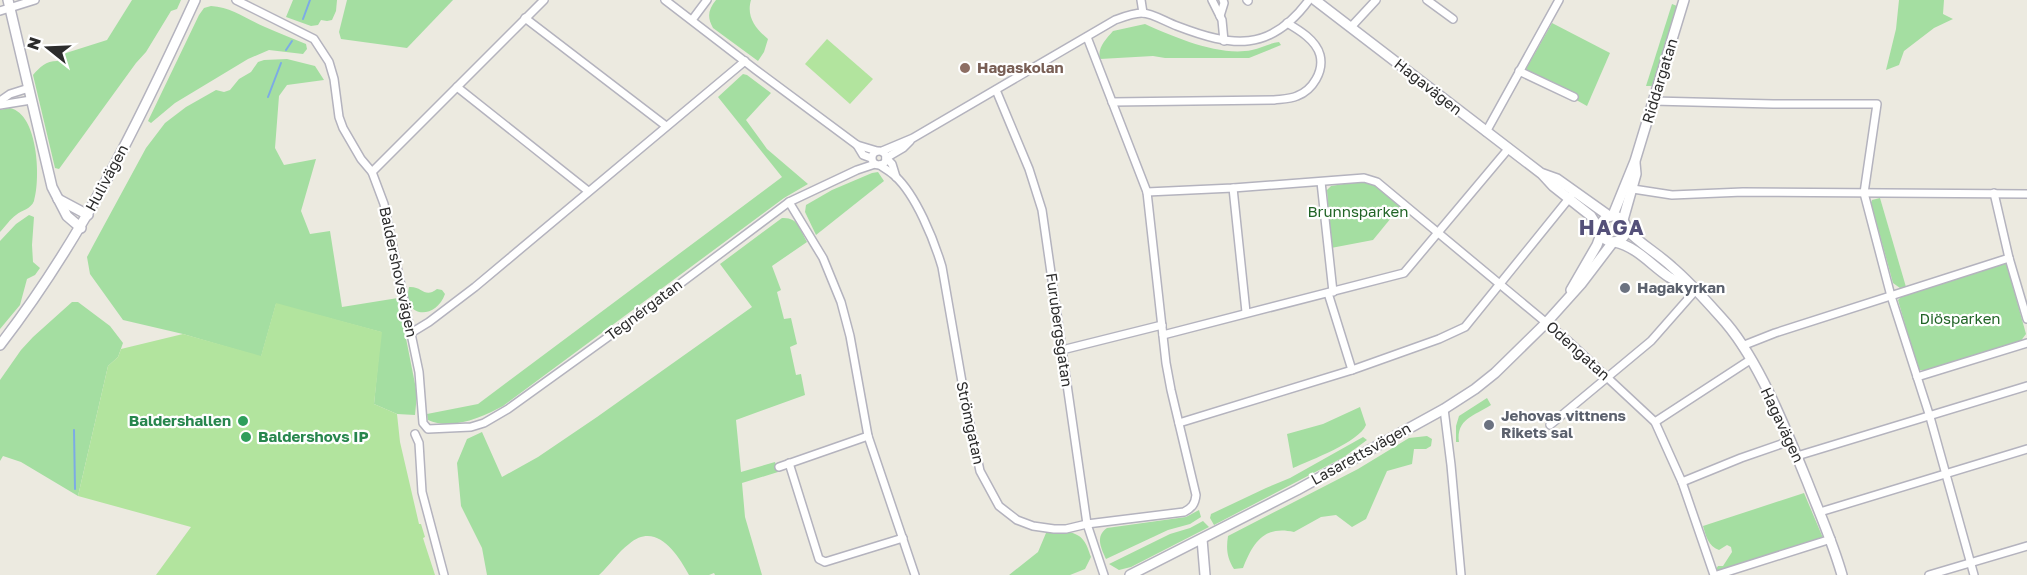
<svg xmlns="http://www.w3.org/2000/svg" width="2027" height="575" font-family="'Golos Text',sans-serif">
<rect width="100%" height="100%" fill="#eceae0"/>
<g fill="#a4dea1">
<path d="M132,0h49l-4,9 -6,2 -25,41 -10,11 -77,106 -4,-1 -22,-93c7,-8 13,-14 24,-14l9,-8 41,-13z"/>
<path d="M293,0h44l-1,11 -4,9 -5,1 -6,-1 -3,5 -7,1 -25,-9z"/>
<path d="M347,0h106l-46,48 -66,-9 -2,-7z"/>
<path d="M716,0h35c-5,17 5,29 17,39l-4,13 -6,9 -45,-33c-6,-11 -5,-18 3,-28z"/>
<path d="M1899,0h45l-1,14 10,5 -19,9 -30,23 -5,14 -13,5 10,-41z"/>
<path d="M1672,4l5,2 -25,80h-6z"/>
<path d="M211,6c21,1 35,13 54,21 13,6 27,11 41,17l1,5 -4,5 -34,-4 -21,9 -73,44 -24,20 -3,-2 51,-106 5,-7z"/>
<path d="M1552,23l58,30 -23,53 -59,-33 -2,-4z"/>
<path d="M1145,24c29,13 75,33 107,26 9,-2 18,-7 27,-8l2,3 -32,13h-84l-12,-2 -53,3c-3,-11 6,-20 13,-28z"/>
<path d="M287,59l28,7 9,14 -37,5 -8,11 -4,52 9,17 32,-6 -15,52 9,23 20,-3 12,76 56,-9 19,96 -2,21 -18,-1 -23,-10 7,-72 -105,-28 -15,53 -78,-23 -60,-14 -33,-46 -3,-17 8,-15 51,-94 19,-25 21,-16 30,-17 8,2 6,-2 9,-11 12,-7 7,-10 6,-2z"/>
<path d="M743,74l4,1 24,18 -25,27 21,29 41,35 -24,14 -281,208c-20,11 -52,25 -75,14l-1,-6 51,-10 304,-227 -64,-80z"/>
<path d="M10,108c28,6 31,70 24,93 -3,8 -12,9 -18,14 -6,4 -11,12 -16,17v-122z"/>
<path d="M878,172l6,9 -68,54 -11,-23 1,-7 26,-15 40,-17z"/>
<path d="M1362,181l13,4 25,22 -27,33 -42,8 -4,-58 4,-4z"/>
<path d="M1880,198l26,89 -6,1 -7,-5 -22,-80 1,-3z"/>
<path d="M29,215l5,2 -2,28 1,17 7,6 -5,7 -8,4 -7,26 -20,24v-88l16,-17z"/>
<path d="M782,218c16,-1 18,11 25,24l-35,24 9,24 -4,2 7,27 7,-1 6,26 -7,3 6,28 5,-1 4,21 -69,25 5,52 34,-10 3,10 -36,11 3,34 17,58h-47l-1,-2 -5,2h-20c-12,-22 -33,-54 -60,-31 -11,8 -19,21 -30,31h-112l-5,-27 -21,-42 -4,-43 10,-24 15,-7 20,45 36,-20 59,-40 155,-110 -32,-43z"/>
<path d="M2004,263l3,2 19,69 -6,8 -89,28h-13l-20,-70 3,-3z"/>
<path d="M409,287c14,-1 15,12 28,2l5,1 3,4c-9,26 -43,25 -36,-7z"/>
<path d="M72,302h6l32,24 13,17 -5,14 -10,9 -30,130 -57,-34 -18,-6 -3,5v-81l21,-30 12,-13z"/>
<path d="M1487,398l4,7c-17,11 -35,14 -32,37h-3v-16l3,-10z"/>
<path d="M1360,407l6,18c-7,17 -55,35 -73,43l-6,-34 36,-10z"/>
<path d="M1427,436l5,3 -1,7 -5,3h-12l-2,15 -25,7 -21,48 -14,8 -16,-12 -15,2 -27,15c-30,-7 -41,11 -51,36l-9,1c-7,-11 -8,-20 -6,-33l130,-67 51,-31z"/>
<path d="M1363,437l4,3 -23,17 -130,68 -4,-7 1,-4 55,-26 24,-10z"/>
<path d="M1804,493l19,45 -105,34 -2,-3 2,-3h5l9,-14 -1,-5 -4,-2 -8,5c-11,-4 -13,-14 -16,-24z"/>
<path d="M1199,510l2,7 -11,7 -22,6 -62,29c-5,-11 -11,-23 1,-31l79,-11z"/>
<path d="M1203,521l6,6 -78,40 -12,3 -10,-6 61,-30 20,-6z"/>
<path d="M1068,532c16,3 18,11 23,25l-6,12 -15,6h-61l29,-23 8,-19z"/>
</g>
<g fill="#b2e49e">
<path d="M827,39l46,40 -23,25 -45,-40z"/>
<path d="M276,303l106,29 -8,72 23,10 3,28 19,82h2l4,13 -2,1 12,37h-279l35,-48 -113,-31 30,-130 10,-9 3,-8 62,-15 78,22z"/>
</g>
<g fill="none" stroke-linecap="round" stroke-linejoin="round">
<g stroke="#7cabe5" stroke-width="2">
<path d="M303,19l7,-19"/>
<path d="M286,50l6,-9"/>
<path d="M268,97l13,-34"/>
<path d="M74,430l1,59"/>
</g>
<g stroke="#b4b3be" stroke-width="10">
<g id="street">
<path d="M236,0l78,39 15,23 5,17 5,38 4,11 18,31 11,13 12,32 35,168 4,51 5,6 43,-2 13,-4 24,-14 125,-90 156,-117 68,-32 18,-6"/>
<path d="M665,0l91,70 101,75 20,6"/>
<path d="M1141,0l2,13"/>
<path d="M1212,0l10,20 2,21"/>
<path d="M1247,0l1,1"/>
<path d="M1427,0l26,19"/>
<path d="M0,11l35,-11"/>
<path d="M1220,16l4,-13 -1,-3"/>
<path d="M525,18l141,108"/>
<path d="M692,20l15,-20"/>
<path d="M1351,27l25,-27"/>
<path d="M1519,71l55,26"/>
<path d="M457,87l131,104"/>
<path d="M996,90l33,79 13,41 45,314 17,51"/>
<path d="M0,101l10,-7 19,-6"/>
<path d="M1653,101l120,3h104l-13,89 27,103 39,121 44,158"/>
<path d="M1112,102l162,-2c8,-1 16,-1 23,-4 16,-6 27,-25 23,-41 -4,-15 -21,-25 -33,-32"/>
<path d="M0,105l31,-5"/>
<path d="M1486,132l73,-132"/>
<path d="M857,145l6,10 8,3"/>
<circle cx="879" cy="158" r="7"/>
<path d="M882,151l31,-13 202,-118c8,-3 18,-7 27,-7 10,0 24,9 35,13 55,21 93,27 132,-26"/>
<path d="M880,165c5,4 11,7 15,11 21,19 39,64 47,91l24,138 14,66 19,35 18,14 16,6 21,3h12l21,-5 97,-12c8,-4 11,-8 12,-17l-25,-105 -5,-27 -19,-171 -60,-155"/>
<path d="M372,172l172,-172"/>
<path d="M896,177l-4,-13 -6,-6 17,-10 7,-7"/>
<path d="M1321,182l12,110"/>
<path d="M1233,188l13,124"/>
<path d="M1633,189l39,6 71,-3 284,2"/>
<path d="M1147,192l86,-4 131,-10 13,4 190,158 88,82 27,60 32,93"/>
<path d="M1994,193l15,65 18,61"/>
<path d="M789,202l34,56 18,44 9,34 18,100 47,139"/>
<path d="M1328,293l24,77"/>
<path d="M411,333l18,-11 46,-35 270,-226"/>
<path d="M1163,335l241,-62 105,-125"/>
<path d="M1742,346l33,-13 234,-75"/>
<path d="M1062,350l100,-25"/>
<path d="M1917,377l110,-34"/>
<path d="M1444,409l7,56 10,110"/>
<path d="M1655,422l95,-62"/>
<path d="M1179,423l173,-53 87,-31 26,-12 106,-131"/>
<path d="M1550,425l101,-84 44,-50"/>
<path d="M415,434l4,9 3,49 22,83"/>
<path d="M1797,456l230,-70"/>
<path d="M789,463l30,96 6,3 78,-24"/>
<path d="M779,467l89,-31"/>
<path d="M1682,482l59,-24 49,-17"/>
<path d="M1820,512l207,-63"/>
<path d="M1717,575l114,-36"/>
<path d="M1929,575l98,-29"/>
</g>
</g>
<g stroke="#b4b3be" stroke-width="12">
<g id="secondary">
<path d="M8,0l44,187 15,29 14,12"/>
<path d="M1315,0l227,174 11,12 38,30 8,13"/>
<path d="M1543,174l14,5 52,37"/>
<path d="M58,199l30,16"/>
<path d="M1613,215l22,-54 49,-161"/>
<circle cx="1613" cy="229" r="13"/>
<path d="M1623,220l13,-46 -1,-11"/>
<path d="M1626,229c14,15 31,24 46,38 19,16 37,37 54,56 34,40 61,109 81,158 12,31 26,62 35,94"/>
<path d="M1615,242c22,5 36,23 54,35 5,3 12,6 18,9"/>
<path d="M1571,290l26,-45 4,-11"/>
<path d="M0,345c82,-106 139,-223 195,-345"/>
<path d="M1202,539l3,36"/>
<path d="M1130,575l167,-85 147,-81 31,-20 20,-16 51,-50 35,-39 32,-42"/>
</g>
</g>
<use href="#street" stroke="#fff" stroke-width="7"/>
<use href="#secondary" stroke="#fff" stroke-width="9"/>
</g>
<circle fill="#8d6e63" stroke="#fff" stroke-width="2" cx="965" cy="68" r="6"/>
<g fill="#6b7280" stroke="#fff" stroke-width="2">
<circle cx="1625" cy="288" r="6"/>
<circle cx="1489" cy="425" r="6"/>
</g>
<g fill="#2e9e5b" stroke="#fff" stroke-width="2">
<circle cx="243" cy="421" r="6"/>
<circle cx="246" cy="437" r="6"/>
</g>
<g text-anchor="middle" stroke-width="4.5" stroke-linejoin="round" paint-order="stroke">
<g font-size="15" font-weight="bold" fill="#785e54" stroke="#fff" text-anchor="start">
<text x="977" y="73">Hagaskolan</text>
</g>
<g font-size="15" fill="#2c2c2c" stroke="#fff">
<text transform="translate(1660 81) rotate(-73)" y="5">Riddargatan</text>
<text transform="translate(1428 87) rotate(38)" y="5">Hagavägen</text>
<text transform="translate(107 178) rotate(-62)" y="5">Hulivägen</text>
<text transform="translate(398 272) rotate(78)" y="5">Baldershovsvägen</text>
<text transform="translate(644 310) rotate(-37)" y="5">Tegnérgatan</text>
<text transform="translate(1059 330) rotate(82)" y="5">Furubergsgatan</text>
<text transform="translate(1578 351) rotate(42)" y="5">Odengatan</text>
<text transform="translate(970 423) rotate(78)" y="5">Strömgatan</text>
<text transform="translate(1782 425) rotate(65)" y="5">Hagavägen</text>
<text transform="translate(1361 454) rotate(-29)" y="5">Lasarettsvägen</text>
</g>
<g font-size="15" fill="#216426" stroke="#fff">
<text x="1358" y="217">Brunnsparken</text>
<text x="1960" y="324">Diösparken</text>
</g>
<g font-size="15" font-weight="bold" fill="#5b616d" stroke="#fff" text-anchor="start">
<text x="1637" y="293">Hagakyrkan</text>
<text x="1501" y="421">Jehovas vittnens<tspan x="1501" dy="17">Rikets sal</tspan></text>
</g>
<g font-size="15" font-weight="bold" fill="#27864d" stroke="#fff" text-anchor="end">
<text x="231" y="426">Baldershallen</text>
<text x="258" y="442" text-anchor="start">Baldershovs IP</text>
</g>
<g font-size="21" font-weight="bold" letter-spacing="1.5" fill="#545079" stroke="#fff">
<text x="1612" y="235">HAGA</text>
</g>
</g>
<g transform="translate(48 48) rotate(288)" stroke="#ffffff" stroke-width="4.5" paint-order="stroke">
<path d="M0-4.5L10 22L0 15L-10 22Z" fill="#2c2c2c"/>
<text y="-9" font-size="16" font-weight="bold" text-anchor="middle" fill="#2c2c2c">N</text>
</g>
</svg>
